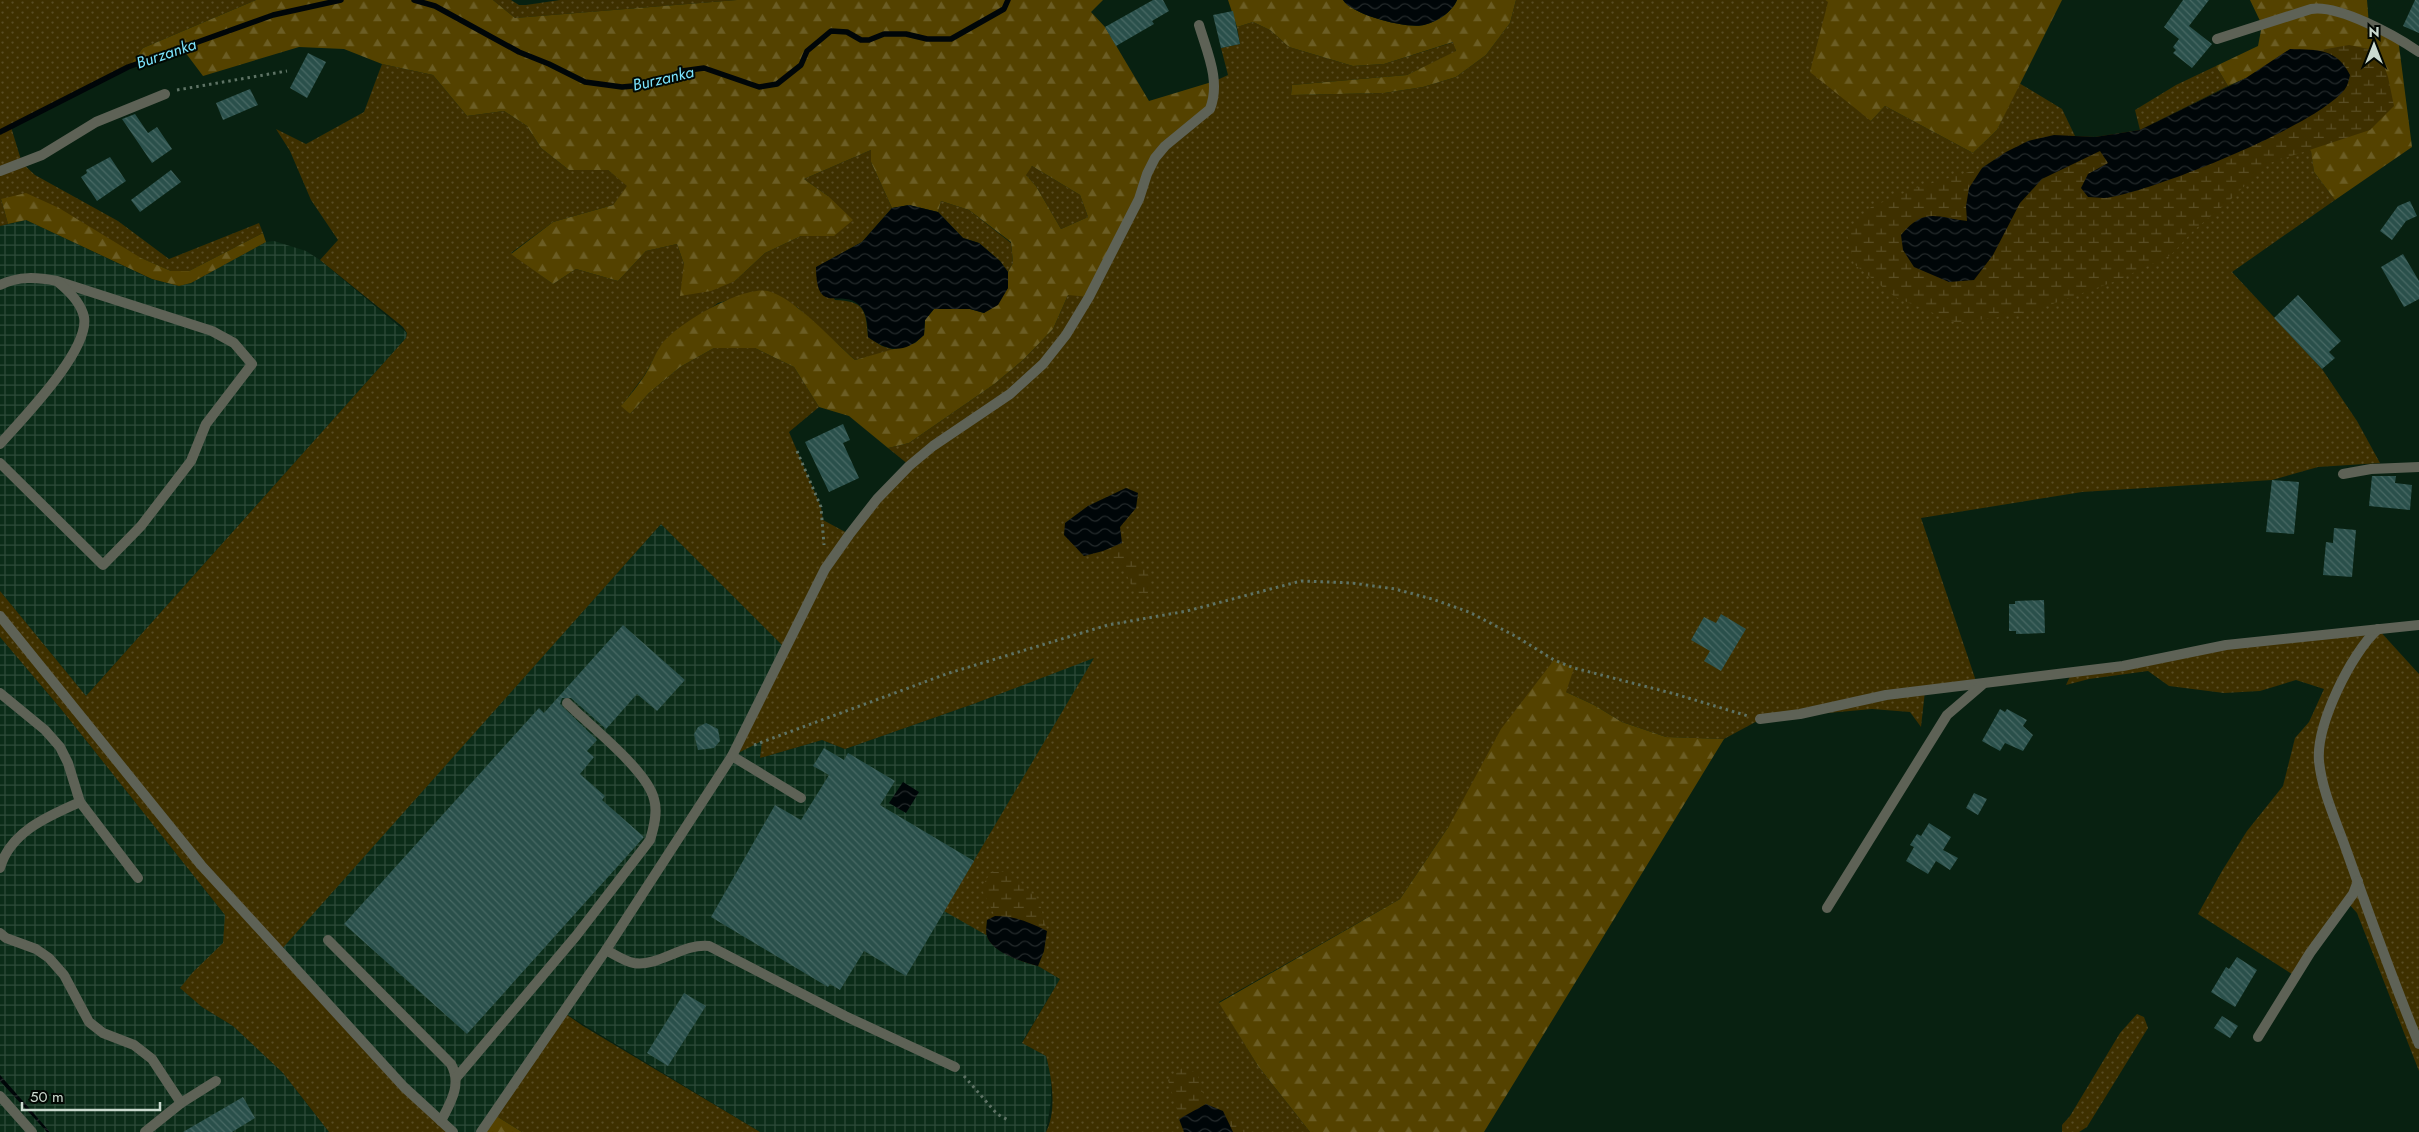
<svg xmlns="http://www.w3.org/2000/svg" width="2419" height="1132" font-family="Jost,sans-serif">
<defs>
<pattern id="industrial-grid" width="8" height="8" patternUnits="userSpaceOnUse" patternTransform="scale(1.25)"><rect width="8" height="8" fill="#0b2c18"/><path d="M0 4h8M4 0v8" fill="none" stroke="#2d4a39"/></pattern>
<pattern id="grass-dots" width="8" height="8" patternUnits="userSpaceOnUse" patternTransform="scale(1.25)"><rect width="8" height="8" fill="#3e3000"/><path d="M2 2h.1M6 6h.1" fill="none" stroke="#594d24" stroke-width="1.8" stroke-linecap="round"/></pattern>
<pattern id="forest-firs" width="22" height="20" patternUnits="userSpaceOnUse" patternTransform="scale(1.25)"><rect width="22" height="20" fill="#544200"/><path d="M5 1l3.5 6h-7zM16 11l3.5 6h-7z" fill="#6b5d24"/></pattern>
<pattern id="wetland-marsh" width="20" height="14" patternUnits="userSpaceOnUse" patternTransform="scale(1.25)"><rect width="20" height="14" fill="#3e3000"/><path d="M1 5h8M5 5V1M11 12h8M15 12V8" fill="none" stroke="#594d24"/></pattern>
<pattern id="water-waves" width="16" height="10" patternUnits="userSpaceOnUse" patternTransform="scale(1.25)"><rect width="16" height="10" fill="#000608"/><path d="M0 5q4-4 8 0t8 0" fill="none" stroke="#242a2b"/></pattern>
<pattern id="building-back-hatch" width="6" height="6" patternUnits="userSpaceOnUse" patternTransform="scale(1.25)"><rect width="6" height="6" fill="#2a504b"/><path d="M-1 5l2 2M0 0l6 6M5-1l2 2" fill="none" stroke="#486964"/></pattern>
</defs>
<rect width="100%" height="100%" fill="#082111"/>
<g fill="url(#industrial-grid)">
<path d="M26,220l125,59 28,7 12,-3 75,-41 8,-1 32,10 14,9 87,73 -1,5 -320,358 -86,-105v-365z"/>
<path d="M661,524l125,125 -26,109 62,-18 23,9 131,-46 119,-46 -150,253 115,69 -38,63 24,14 5,19v26l-5,31h-286l-197,-120 -82,120h-28l-174,-181z"/>
<path d="M0,637l61,72 164,206 -1,28 -31,29 9,35 31,19 50,47 46,59h-329z"/>
</g>
<g fill="url(#grass-dots)" fill-rule="evenodd">
<path d="M0,0h256l-113,48 -15,19 -10,7 -107,53 11,36 13,12 83,46 51,38 90,-36 4,10 -74,38h-18l-170,-72 7,25 -8,2z"/>
<path d="M493,0h18l8,5h7l34,-5h177l-222,18z"/>
<path d="M1516,0h309l3,1 43,120 14,-15 88,47 24,-23 22,-47 43,26 13,27c-37,-1 -63,12 -93,32l325,-50 7,54 21,28 -103,72 90,97 35,52 23,42 -62,4 -46,13 -190,12 -161,26 56,166 -52,7 -4,36 -11,-15 -38,-3 -111,10 -37,20 -58,-2 -44,-15 -28,-17 -28,-13 -117,134 -49,73 -181,103 39,64 52,66h-264c11,-21 6,-54 0,-76l-24,-13 38,-64 -22,-13 6,-15 -57,-31 -1,15 -42,-24 150,-253 -118,45 -131,46 -23,-9 -62,18 2,-17 -30,15 54,-107 -125,-125 -381,427 173,181h-124l-46,-59 -50,-47 -31,-19 -22,-19 13,-16 30,-29 2,-28 -164,-206 -61,-72v-46l86,105 320,-358 1,-5 -4,-6 -83,-67 18,-20 -27,-40 -21,-49 -14,-22 30,15 58,-32 18,-48 51,11 34,41 37,-5 23,15 14,22 28,22h39l20,16 -15,19 -60,17 -42,31 42,31 23,-15 42,12 28,-30 31,-7 7,20 51,17 30,-28 36,-17h33l-6,-40 -24,-17 67,-29v12l21,46 -30,34 -45,25 18,33c29,1 31,9 33,37l14,9 13,4 -40,10 -58,-53 -30,-16 -22,4 -27,8 -56,41 -18,32 -22,29 8,9 19,-21 31,-26 34,-19h41l39,19 25,40 -30,25 32,75 2,13 26,14 60,-69 -21,-17 21,-5 84,-58 30,-25 30,-31 15,-34 79,-121 68,-93 13,-6 -7,-27 19,-4 -3,-17 16,-5 17,8 19,17 64,19 31,-2 70,-22 2,10 -49,23 -115,10 -1,10 93,-2 39,-6 33,-10 30,-22 24,-32zM1126,488l12,5 -2,14 -16,20 -36,29 -10,-11 -9,-22 23,-17z"/>
<path d="M2216,66l12,20 -88,44 -5,-20 41,-25z"/>
<path d="M1032,166l48,29 8,22 -27,12 -25,-43 -11,-12z"/>
<path d="M941,201l28,9 42,33 2,20 -5,9 -8,-11 -21,-18 -16,-5 -25,-26z"/>
<path d="M2378,629l41,45v397l-62,-158 -9,-10 -53,73 -97,-62 24,-43 25,-40 36,-45 12,-48 14,-16 15,-33 -28,-9 -36,11 -36,2 -55,-7 -21,-15 -59,8 -23,6 6,-13 138,-24z"/>
<path d="M563,1012l20,14 177,106h-238l-29,-18z"/>
<path d="M2137,1014l7,3 4,11 -61,99 -8,5h-17v-7l8,-9 50,-83z"/>
</g>
<g fill="url(#forest-firs)" fill-rule="evenodd">
<path d="M256,0h237l22,18 222,-18h366l-12,12 14,15 44,74 66,-20 -1,19 -49,46 -76,151 -21,-2 -15,34 -30,31 -30,25 -84,58 -21,5 -39,-32 -30,-9 -25,-40 -39,-19h-41l-34,19 -31,26 -19,21 -9,-8c8,-10 17,-20 24,-31 6,-10 10,-21 16,-30 15,-21 82,-60 107,-54 27,7 65,50 87,69l60,-17 9,-8 1,-15 9,-11h36l14,4 24,-25v-16l5,-9 -2,-21 -42,-32 -28,-9 -3,11 -29,-7 -17,3 -21,-46v-12l-67,29 24,17 25,24 -19,16h-33l-36,17 -30,28 -24,10 -31,5 4,-32 -7,-20 -31,7 -28,30 -42,-12 -23,15 -42,-30 42,-32 60,-17 14,-19 -19,-16h-39l-28,-22 -14,-22 -23,-15 -37,5 -34,-41 -51,-11 -38,-15 -45,-2 -96,29 -21,-28 -54,19 15,-19zM1032,166l48,29 8,22 -27,12 -25,-43 -10,-11z"/>
<path d="M1228,0h115c9,15 64,29 81,25 13,-3 28,-13 33,-25h59l-6,23 -24,32 -30,22 -33,10 -39,6 -93,2 1,-10 115,-10 49,-24 -3,-9 -69,22 -31,2 -64,-19 -19,-17 -17,-8 -16,5z"/>
<path d="M1825,0h237l-65,130 -24,23 -88,-47 -14,15 -61,-49 18,-70z"/>
<path d="M2250,0h117l2,25 29,13 14,109 -77,53 -21,-28 -3,-21 -65,-73 -18,8 -12,-20 42,-20 4,-21z"/>
<path d="M26,193l33,15 82,50 30,13h18l74,-38 3,9 -75,41 -12,3 -27,-7 -126,-59 -18,4 -7,-25z"/>
<path d="M1554,660l20,8 -8,24 28,13 28,17 44,15 58,2 -240,393h-174l-52,-66 -39,-63 181,-104 49,-73 52,-97z"/>
<path d="M493,1114l29,18h-41z"/>
</g>
<g fill="url(#wetland-marsh)">
<path d="M2349,45l30,6 9,26 6,29 -24,24 -103,34 -38,37 -36,30 -22,24 -55,26 -89,32 -70,10 -62,-26 -41,-33 -7,-30 24,-27 45,-19 66,-20 24,-16 22,-11 26,-6 41,2 45,-7 106,-52 44,-29 31,1z"/>
<path d="M1126,488l12,5 -2,15 -16,19c1,5 0,12 2,16 12,24 35,20 25,53h-11l-14,-32 -19,-13 -19,5 -20,-21 1,-12 23,-17z"/>
<path d="M991,872h19l29,28 8,31 -3,20 -6,15c-14,-3 -47,-15 -51,-30 -2,-5 0,-11 0,-16l8,-4 -14,-28z"/>
<path d="M1182,1068l15,5 9,31 17,7 27,21h-66l-16,-52z"/>
</g>
<g fill="url(#water-waves)">
<path d="M1343,0h114c-5,12 -20,22 -33,25 -17,4 -72,-10 -81,-25z"/>
<path d="M2290,49c27,1 47,-1 60,26 -1,4 -2,10 -5,14 -27,36 -187,100 -234,108 -7,2 -15,0 -23,0l-7,-9 7,-14 20,-11 -8,-12 -58,28 -22,24 -27,52 -19,25 -25,2 -35,-15 -11,-17 -2,-15c23,-28 35,-18 66,-14l-1,-15 3,-18 13,-20 24,-16 22,-11 26,-6 41,2 45,-7 106,-52z"/>
<path d="M909,205l29,7 25,26 16,5 21,18 8,11v16l-10,17 -14,8 -14,-4h-36l-9,11 -1,15c-20,19 -35,17 -56,2 0,-11 -1,-26 -10,-33 -18,-15 -42,12 -42,-37l46,-25 30,-34z"/>
<path d="M1126,488l12,5 -2,15 -16,19 2,16 -19,8 -19,5 -20,-21 1,-12 23,-17z"/>
<path d="M903,782l16,10 -13,21 -17,-10z"/>
<path d="M995,916c20,0 34,6 52,15l-3,20 -6,15c-14,-3 -47,-14 -51,-30 -2,-5 0,-11 0,-16z"/>
<path d="M0,1075l50,57h-3l-47,-51z"/>
<path d="M1206,1104l17,7 10,21h-49l-5,-13z"/>
</g>
<g fill="none" stroke-linecap="round" stroke-linejoin="round">
<g stroke="#000608" stroke-width="5.5">
<path d="M414,0l21,6 84,46 30,12 36,18 37,5 22,-2 22,-6 16,-8 22,-3 55,19 18,-3 24,-19 6,-14 24,-20 16,1 14,8h8l15,-6h22l21,5h24l53,-30 4,-9"/>
<path d="M0,132l128,-65 145,-52 68,-15"/>
</g>
</g>
<g fill="url(#building-back-hatch)">
<path d="M1153,0h10l6,11 -17,10 2,3 -38,22 -11,-19z"/>
<path d="M2183,0h26l-20,26 23,18 -20,24 -19,-15 3,-3 -3,-3 6,-8 -15,-12z"/>
<path d="M2415,0h4v33l-16,-7z"/>
<path d="M1233,11l7,33 -19,4 -8,-33z"/>
<path d="M308,53l18,9 -19,36 -17,-10z"/>
<path d="M250,89l8,16 -35,15 -7,-17z"/>
<path d="M135,114l13,19 9,-6 15,22 -20,14 -30,-44z"/>
<path d="M110,157l16,24 -29,20 -16,-24 6,-4 -1,-3z"/>
<path d="M171,170l10,12 -41,30 -9,-12z"/>
<path d="M2410,201l7,15 -11,5 -14,19 -12,-9 18,-25z"/>
<path d="M2403,254l16,27v18l-15,8 -23,-40z"/>
<path d="M2298,295l43,46 -12,11 6,6 -13,11 -48,-51z"/>
<path d="M843,424l7,16 -7,3 16,35 -30,14 -24,-50z"/>
<path d="M2372,476h24l-1,7 17,2 -2,25 -41,-4z"/>
<path d="M2272,480l27,2 -5,52 -28,-2z"/>
<path d="M2334,528l22,2 -4,47 -29,-2 3,-33 7,1z"/>
<path d="M2044,600l1,33 -29,1v-3h-7v-27h6v-3z"/>
<path d="M1721,614l25,15 -25,42 -17,-10 6,-10 -19,-11 13,-23 12,6z"/>
<path d="M623,625l62,55 -28,31 -20,-17 -31,35 -35,-31h-9l-2,6 37,36 -10,11 7,6 -14,17 25,22 -3,4 42,37 -177,197 -123,-110 195,-216 5,5z"/>
<path d="M2000,709l5,3 2,-3 20,11 -4,6 10,9 -10,16 -18,-8 -5,8 -18,-10z"/>
<path d="M706,723l12,6 2,12 -6,7 -16,2 -4,-16 4,-7z"/>
<path d="M824,748l20,12 4,-7 47,28 -15,24 94,56 -68,115 -42,-25 -24,39 -10,-6 -2,3 -117,-70 64,-112 26,15 28,-45 -16,-9z"/>
<path d="M1974,793l13,6 -9,16 -12,-7z"/>
<path d="M1929,823l22,14 -8,13 15,8 -8,12 -14,-9 -8,13 -22,-13 8,-14 -4,-2 7,-11 4,2z"/>
<path d="M2237,957l20,13 -22,37 -24,-15 15,-25 3,2z"/>
<path d="M684,993l22,13 -38,60 -21,-13z"/>
<path d="M2222,1016l16,10 -8,12 -16,-10z"/>
<path d="M243,1097l12,21 -23,14h-49z"/>
</g>
<g fill="none" stroke-linecap="round" stroke-linejoin="round">
<g stroke="#5e7365" stroke-width="3" stroke-dasharray="2.5 4" stroke-linecap="butt">
<path d="M177,90l110,-19"/>
<path d="M797,451l24,56 3,38"/>
<path d="M754,745l195,-72 159,-48 79,-14 114,-30 51,2 43,6 37,10 37,13 48,25 37,23 20,8 101,26 73,22"/>
<path d="M964,1076l33,38 11,6"/>
</g>
<g stroke="#5e6256" stroke-width="10">
<path d="M2217,39l94,-30c27,-5 85,27 108,43"/>
<path d="M0,171l42,-16 54,-33 69,-28"/>
<path d="M0,285c19,-9 36,-8 57,-4l155,50 22,12 18,21 -46,60 -15,37 -50,65 -38,39 -103,-102"/>
<path d="M0,444c22,-25 90,-94 84,-127 -3,-14 -14,-25 -25,-34"/>
<path d="M2343,474l28,-5 48,-2"/>
<path d="M0,616l201,249 203,222 49,45"/>
<path d="M2378,629c-27,24 -62,96 -59,132 3,31 18,62 28,91 23,65 46,129 72,192"/>
<path d="M0,693l45,37 15,17 8,16 12,39 58,76"/>
<path d="M1760,719l40,-5 86,-19 237,-29 103,-21 193,-20"/>
<path d="M732,756l69,42"/>
<path d="M0,868c10,-36 48,-52 80,-66"/>
<path d="M1827,908l120,-193 35,-30"/>
<path d="M0,933l6,5 30,11 13,9 15,17 25,47 14,11 31,12 18,14 29,44"/>
<path d="M328,940l123,124c11,20 0,38 -10,57"/>
<path d="M606,950c8,4 18,11 28,13 24,4 49,-20 75,-17l136,70 110,51"/>
<path d="M2258,1037l52,-84 43,-59 5,-13"/>
<path d="M456,1078l120,-142 74,-96c4,-13 8,-28 4,-41 -7,-29 -65,-74 -87,-96"/>
<path d="M0,1096l32,36"/>
<path d="M145,1132l36,-29 35,-22"/>
<path d="M481,1132l125,-182 126,-194 93,-187 24,-34 28,-36 32,-33 24,-20 77,-52 33,-30 23,-29 23,-38 50,-98 8,-25 8,-16 10,-12 45,-37c11,-28 -3,-57 -11,-84"/>
</g>
</g>
<g text-anchor="middle" stroke-width="4" stroke-linejoin="round" paint-order="stroke">
<g font-size="16" font-style="italic" fill="#7ce5fe" stroke="#020803">
<text transform="translate(166 53) rotate(-19)" y="6">Burzanka</text>
<text transform="translate(663 78) rotate(-13)" y="6">Burzanka</text>
</g>
</g>
<g transform="translate(2374 45)" stroke="#020803" stroke-width="4" paint-order="stroke">
<path d="M0-4L9 19L0 12L-9 19Z" fill="#cbdacf"/>
<text y="-8" font-size="14" font-weight="bold" text-anchor="middle" fill="#cbdacf">N</text>
</g>
<path d="M22 1102v8h138v-8" fill="none" stroke="#cbdacf" stroke-width="2.5"/>
<text x="30" y="1102" font-size="15" fill="#cbdacf" stroke="#020803" stroke-width="4" paint-order="stroke">50 m</text>
</svg>
